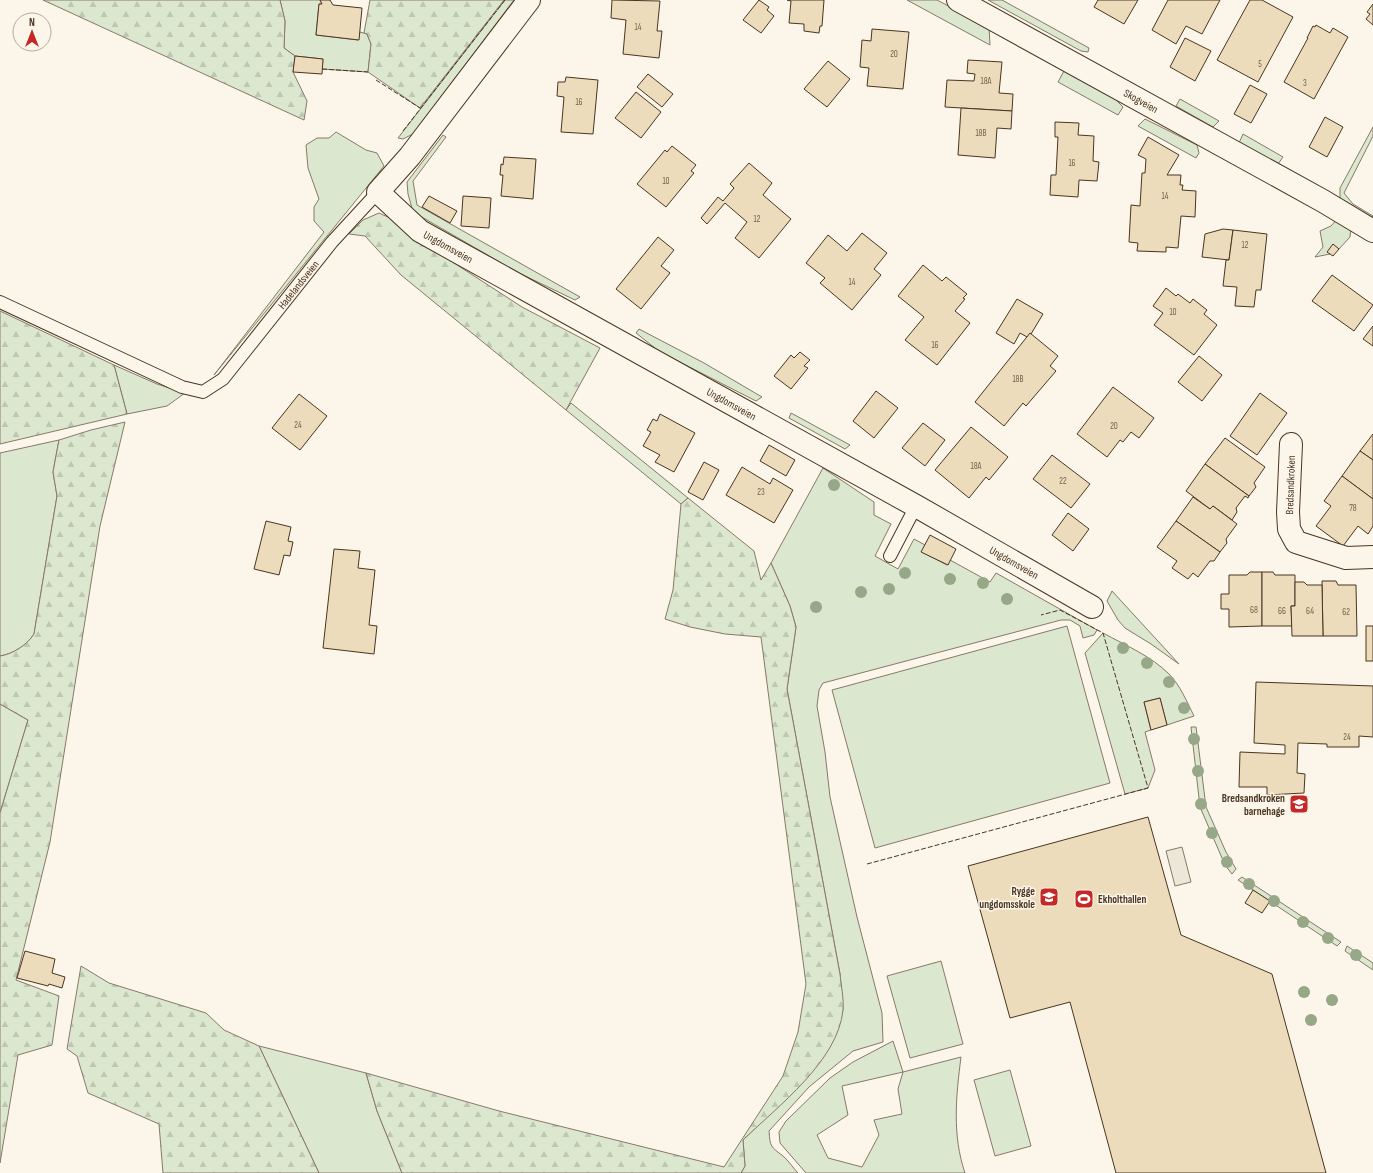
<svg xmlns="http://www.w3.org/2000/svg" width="1373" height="1173" font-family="'Sofia Sans Condensed',sans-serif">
<defs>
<pattern id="forest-firs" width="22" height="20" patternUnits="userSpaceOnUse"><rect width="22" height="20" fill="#dce7d0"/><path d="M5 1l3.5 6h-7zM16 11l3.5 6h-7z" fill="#bec7b2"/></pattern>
</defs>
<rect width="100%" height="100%" fill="#fbf6e9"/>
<g fill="#dce7d0" stroke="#887966" fill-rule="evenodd">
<path d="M280,0h40l2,4h-3l-3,31 42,5 2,-8 7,2 4,10 -3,28 -46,-3 1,-10 -28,-3 -11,-8 1,-27z"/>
<path d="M505,0h9l-101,134 -10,5 -5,-1z"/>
<path d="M907,0h30l52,27 1,18z"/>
<path d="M988,0h14l87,48 -1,4 -7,-1z"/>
<path d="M1064,71l51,28 8,8 -5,8 -60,-33z"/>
<path d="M1180,99l39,22 -6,6 -37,-21z"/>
<path d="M1145,119l52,26 2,8 -3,5 -58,-32z"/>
<path d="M1373,127v9l-29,57 9,11 20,12v6l-33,-19v-15z"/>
<path d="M336,132l30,18 11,3 7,13 -170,209 110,-143 -10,-11v-14l5,-8 -11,-31 -2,-23 11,-7h12z"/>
<path d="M1243,134l40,23 -5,7 -39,-21z"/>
<path d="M443,135l3,2 -33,44 4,24 163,92 -5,3 -56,-27 -106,-61 -5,-18 -1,-12z"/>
<path d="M1338,218l13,9 -1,10 -11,12 -6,-4 -3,9 -15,3 8,-10 -3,-16 11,-5z"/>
<path d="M639,329l65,34 58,34 -6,4 -96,-49 -24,-19z"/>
<path d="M114,365l43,19 28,9 -18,13 -40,8z"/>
<path d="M571,403l117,95 -7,6 -115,-94z"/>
<path d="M791,413l59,32 -5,4 -56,-31z"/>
<path d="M59,440l-6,32 4,24 -23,138c-7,11 -21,20 -34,22v-203z"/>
<path d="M823,468l51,34v13l17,9 -16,32 23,13 16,-30 11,6 -3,7 25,13 3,-5 40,22 6,-9 101,57 -3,5 -11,3 -3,-12 -10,-6h-9l-238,63 -4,7 -2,16 8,46 5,45 27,120 25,96 1,29 -30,9 -44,36 -40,44c1,16 2,16 14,25 6,5 10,12 15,17h-57l4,-7 -2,-26 63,-61 37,-69 -3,-36 -53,-285 9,-62 -6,-21 -19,-43z"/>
<path d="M1112,591l67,73 -28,-20 -26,-16 -7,-8 -11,-19z"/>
<path d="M1067,626l43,157 -235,65 -43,-158z"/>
<path d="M1103,633c22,12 48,23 66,41 11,11 18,28 25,42l-27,9 -7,-27 -16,4 7,28 -6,2 10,38 -7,18 -23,6 -40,-141z"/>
<path d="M0,704l28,16 -28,93z"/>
<path d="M1191,727h5l10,80 20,45 10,17 -4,5 -7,-9 -25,-58z"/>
<path d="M1242,877l99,65 -4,4 -99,-66z"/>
<path d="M1347,946l26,17v7l-28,-19z"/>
<path d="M941,961l22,83 -53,14 -23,-82z"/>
<path d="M893,1041l10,31 58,-15c-5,39 -9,78 4,116h-159l-26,-30 -1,-11 7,-11 44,-43 23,-16zM903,1072l-5,17 4,25 -28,6 5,15 -17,32 -34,-9 -11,-23 31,-20 -6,-29z"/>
<path d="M259,1046l107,27 11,38 25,62h-83z"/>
<path d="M1010,1070l21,76 -36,10 -21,-76z"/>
</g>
<g fill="url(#forest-firs)" stroke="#887966">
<path d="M43,0h237l5,21 -1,27 11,8 -2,16 14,29 -3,19z"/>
<path d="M370,0h134l-84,108 -52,-36 3,-28 -4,-10 -3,-1z"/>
<path d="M379,213l11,5 24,19 108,70 78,41 -34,62 -165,-135 -36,-39 -16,-2 14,-14z"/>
<path d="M0,311l114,54 13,49 -127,30z"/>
<path d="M125,422l-25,104 -50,316 -34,138 43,16 -7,49 -34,10 -18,108v-350l28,-93 -28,-16v-48c13,-2 27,-11 34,-22l23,-138 -4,-24 6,-32 32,-10z"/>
<path d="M688,498l66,53 7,29 10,-17 19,43 6,21 -9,62 53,285c1,11 4,25 3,36 -5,51 -65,96 -100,130l2,26 -4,7h-339l-25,-62 -11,-38 133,38 225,56 59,-91 15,-44 8,-48 -45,-347 -36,-3 -35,-7 -25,-8 8,-29 8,-86z"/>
<path d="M81,966l28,17 97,30 18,17 35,16 60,127h-156l-4,-49 -71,-31 -11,-37 -10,-7z"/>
</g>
<path fill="#ede7d9" stroke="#887966" d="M1182,847l9,35 -16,4 -9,-35z"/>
<g fill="#ecdcbc" stroke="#4a3520">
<path d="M320,0h10l3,5 29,3 -3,32 -43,-5 3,-31h3z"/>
<path d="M612,0l48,1 -3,30h5l-3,27 -36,-4 3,-34 -15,-2z"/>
<path d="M759,0l10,7 -2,3 7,6 -13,17 -18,-13z"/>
<path d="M787,0h37l-2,26h-2l-1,7 -15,-2v-7l-15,-1 2,-22z"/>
<path d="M1098,0h40l-14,24 -30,-17z"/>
<path d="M1168,0h52l-18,34 -16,-8 -10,18 -24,-14z"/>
<path d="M1250,0h12l31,17 -35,65 -41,-22z"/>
<path d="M1373,4v21l-7,-6 4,-5 -3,-2z"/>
<path d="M1316,25l14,8 3,-5 15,9 -34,62 -30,-17 24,-44h-1l6,-12 2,1z"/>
<path d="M872,29l37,3 -6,57 -36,-3 2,-18 -9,-1 2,-27 9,1z"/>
<path d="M1185,38l26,13 -16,30 -25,-14z"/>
<path d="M295,56l28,3 -1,15 -29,-2z"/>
<path d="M968,60l34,2 -3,31 14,1 -1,17 -67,-4 2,-27 27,1 1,-7 -8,-1z"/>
<path d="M828,61l22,18 -23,28 -23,-18z"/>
<path d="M648,74l25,20 -11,13 -25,-20z"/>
<path d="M566,77l32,3 -5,54 -32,-2 3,-35 -7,-1 1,-14h7z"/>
<path d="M1250,85l17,9 -16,29 -17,-9z"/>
<path d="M636,92l25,20 -20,26 -26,-20z"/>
<path d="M961,108l51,3 -1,18 -14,-1 -2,30 -37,-3z"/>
<path d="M1325,117l18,10 -16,30 -18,-10z"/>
<path d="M1055,122l24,1 -1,12 16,1 -1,25 6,1 -2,19 -18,-1 -1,17 -28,-2 1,-20h5l2,-38h-3z"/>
<path d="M1148,137l31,18 -12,20h14l-1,10h3l-1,5 14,1 -1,26 -14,-1 -3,32 -12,-1v5l-29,-1 1,-8 -9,-1 2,-37 9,1 2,-33h3l1,-14 -8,-4z"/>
<path d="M672,146l24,19 -5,6 3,2 -28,34 -29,-23 28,-34 2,2z"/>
<path d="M504,157l32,2 -3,40 -32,-3 2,-21h-3l1,-11 2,1z"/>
<path d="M749,163l23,20 -9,12 28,24 -32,39 -24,-20 12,-16 -22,-19 -18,21 -6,-6 17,-21 5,4 11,-13 -4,-4z"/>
<path d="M429,196l28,15 -7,12 -28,-16z"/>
<path d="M463,196l28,2 -2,30 -28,-2z"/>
<path d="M1223,229l10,1 -4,30 -27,-3 3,-23z"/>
<path d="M1233,230l34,4 -6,56h-5l-2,17 -19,-1 2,-19 -14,-1 3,-26h3z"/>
<path d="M862,233l25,20 -13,16 7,6 -29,35 -32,-27 5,-5 -19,-15 22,-28 19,16z"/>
<path d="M658,237l16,13 -13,16 9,7 -29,36 -25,-20z"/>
<path d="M1333,244l6,5 -6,7 -6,-4z"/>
<path d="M923,265l19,16 4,-4 21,17 -4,4 2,1 -10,12 15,12 -33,42 -32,-25 19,-23 -26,-21z"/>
<path d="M1332,275l41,30 -19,26 -42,-30z"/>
<path d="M1166,288l10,8 2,-2 12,9 3,-4 14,11 -3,4 13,11 -23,30 -40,-30 9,-12 -10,-7z"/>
<path d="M1017,299l26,15 -12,20 -4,3 -7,-4 -6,11 -18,-11z"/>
<path d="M1373,326v20l-10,-7z"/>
<path d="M1030,333l28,23 -8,10 6,5 -30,35 -3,-3 -19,23 -29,-24z"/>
<path d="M800,352l10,8 -6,6 4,2 -17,21 -17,-13 17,-21 3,3z"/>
<path d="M1199,356l23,19 -20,26 -24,-19z"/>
<path d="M1113,387l41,31 -15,20 -8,-6 -8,10 -3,-2 -13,17 -30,-23z"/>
<path d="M876,391l22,17 -24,30 -21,-17z"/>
<path d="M1260,393l27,20 -30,42 -27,-19z"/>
<path d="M299,394l28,22 -27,34 -28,-22z"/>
<path d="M660,414l35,19 -21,39 -19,-10 5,-7 -17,-9 8,-14 -4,-2 6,-11 4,2z"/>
<path d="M923,423l22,17 -20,26 -23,-18z"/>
<path d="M971,427l37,30 -19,23 -3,-3 -17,21 -34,-28z"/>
<path d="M1373,434v26l-13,-9z"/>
<path d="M1225,438l40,29 -11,16 2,4 -7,9 -44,-32z"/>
<path d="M769,445l26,15 -9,16 -26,-15z"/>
<path d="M1360,451l13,9v39l-31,-23z"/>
<path d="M1052,455l38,29 -19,24 -38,-29z"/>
<path d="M704,462l15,8 -16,30 -15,-8z"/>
<path d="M1205,464l44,32 -1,2 -3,-2 -9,12 1,4 -5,8 -19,-14 -3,3 -24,-18z"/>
<path d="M742,467l28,17 3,-6 20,12 -19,33 -48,-28z"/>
<path d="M1342,476l31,23v27l-5,8 -10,-8 -15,20 -27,-20 15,-20 -7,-5z"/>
<path d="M1193,497l17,12 3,-3 24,18 -11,15 1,4 -7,9 -44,-31z"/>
<path d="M1068,513l21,16 -16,22 -21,-16z"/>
<path d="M266,521l25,6 -3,14 5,1 -3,14 -6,-1 -5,20 -25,-6z"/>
<path d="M1176,521l44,31 -6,9h-4l-12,16 -5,-4 -5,6 -16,-11 5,-7 -20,-14z"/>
<path d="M930,535l26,14 -8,16 -27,-13z"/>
<path d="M334,549l26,2 -2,17 17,2 -6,55 8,1 -3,28 -51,-6z"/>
<path d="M1250,572h12v54l-33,1v-18h-8v-15h8v-19h18z"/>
<path d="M1262,572h11l2,3h20v31h-4l1,20h-30z"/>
<path d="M1322,581h14l2,4h18l1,51h-34z"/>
<path d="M1295,582h9l3,3h15l1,51h-31l-1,-30h4z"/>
<rect x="1366" y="626" width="7" height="35"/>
<path d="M1256,682l117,4v51l-14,-1v11h-32v-3l-29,-1 -1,30 8,1 -1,19 -37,2v-8h-28l1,-35 45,2v-9l-31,-2z"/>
<path d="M1160,698l7,27 -16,5 -7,-28z"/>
<path d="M1148,817l33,118 91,39 54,199h-210l-46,-171 -60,16 -42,-152z"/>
<path d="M1253,890l17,11 -8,12 -17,-10z"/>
<path d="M25,951l30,8 -3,14 13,4 -3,11 -13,-4 -1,2 -31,-8z"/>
</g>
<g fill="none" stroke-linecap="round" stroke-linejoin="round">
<g stroke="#4a3520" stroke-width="14">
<g id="service">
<path id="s1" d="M0,302l182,85 21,5 20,-13 109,-137 46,-50"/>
<path d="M890,556l26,-50"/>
</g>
</g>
<g stroke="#4a3520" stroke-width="24">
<g id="minor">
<path id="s2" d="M529,0l-119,156 -32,36 42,39 496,275 176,101"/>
<path id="s3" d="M958,0l365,201 50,30"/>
<path d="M1291,444l-3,68 1,17 7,13 50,16 27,-1"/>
</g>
</g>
<use href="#service" stroke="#fbf6e9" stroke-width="12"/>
<use href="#minor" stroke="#fbf6e9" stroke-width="22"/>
<g stroke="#4a3520" stroke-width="1" stroke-dasharray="5 2" stroke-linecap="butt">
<path d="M322,69l46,3"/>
<path d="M376,80l44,28"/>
<path d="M403,131l102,-131"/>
<path d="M867,864l281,-76 -45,-155 -43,-23 -19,5"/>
</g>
</g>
<g fill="#96a887">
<circle cx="834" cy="485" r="6"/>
<circle cx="905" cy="573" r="6"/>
<circle cx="950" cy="579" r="6"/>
<circle cx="983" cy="583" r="6"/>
<circle cx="889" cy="589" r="6"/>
<circle cx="861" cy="592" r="6"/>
<circle cx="1007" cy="599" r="6"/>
<circle cx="816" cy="607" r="6"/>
<circle cx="1123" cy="648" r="6"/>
<circle cx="1147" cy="663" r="6"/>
<circle cx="1169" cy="682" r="6"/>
<circle cx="1184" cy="708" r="6"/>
<circle cx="1194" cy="739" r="6"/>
<circle cx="1198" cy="771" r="6"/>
<circle cx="1201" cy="804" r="6"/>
<circle cx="1212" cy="833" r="6"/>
<circle cx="1227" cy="862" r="6"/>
<circle cx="1249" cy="884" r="6"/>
<circle cx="1274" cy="901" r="6"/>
<circle cx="1303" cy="922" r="6"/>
<circle cx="1328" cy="938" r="6"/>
<circle cx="1356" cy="955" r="6"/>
<circle cx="1304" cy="992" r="6"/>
<circle cx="1332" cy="1000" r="6"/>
<circle cx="1311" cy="1020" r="6"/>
</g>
<defs>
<g id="school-square" transform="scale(1)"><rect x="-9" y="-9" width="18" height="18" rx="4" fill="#c62828" stroke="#fbf6e9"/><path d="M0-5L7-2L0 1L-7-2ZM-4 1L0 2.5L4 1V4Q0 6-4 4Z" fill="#fff"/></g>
<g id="stadium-square" transform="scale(1)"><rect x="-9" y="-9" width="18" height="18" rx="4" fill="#c62828" stroke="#fbf6e9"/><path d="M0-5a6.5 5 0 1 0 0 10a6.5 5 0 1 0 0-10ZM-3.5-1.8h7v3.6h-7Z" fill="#fff"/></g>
</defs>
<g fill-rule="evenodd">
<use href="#school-square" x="1299" y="804"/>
<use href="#school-square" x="1049" y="897"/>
<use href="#stadium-square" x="1084" y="899"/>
</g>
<g text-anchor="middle" stroke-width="3" stroke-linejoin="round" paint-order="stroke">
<g font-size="9" fill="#725f47">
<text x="638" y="30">14</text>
<text x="894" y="57">20</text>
<text x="1260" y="67">5</text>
<text x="986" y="84">18A</text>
<text x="1305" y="86">3</text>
<text x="579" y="105">16</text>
<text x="981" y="136">18B</text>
<text x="1072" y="166">16</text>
<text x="666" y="184">10</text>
<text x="1165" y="199">14</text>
<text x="757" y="222">12</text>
<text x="1245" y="248">12</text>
<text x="852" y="285">14</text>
<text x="1173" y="315">10</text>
<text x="935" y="348">16</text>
<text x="1018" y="382">18B</text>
<text x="298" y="428">24</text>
<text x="1114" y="429">20</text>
<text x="976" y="469">18A</text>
<text x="1063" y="484">22</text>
<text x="761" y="495">23</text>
<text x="1353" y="511">78</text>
<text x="1254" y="613">68</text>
<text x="1282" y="614">66</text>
<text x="1310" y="614">64</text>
<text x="1346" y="615">62</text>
<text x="1347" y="740">24</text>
</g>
<g font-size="11" fill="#4a3520" stroke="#fbf6e9">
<text dy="4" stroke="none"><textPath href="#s3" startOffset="209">Skogveien</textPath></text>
<text dy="4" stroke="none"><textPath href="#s2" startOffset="334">Ungdomsveien</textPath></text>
<text dy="4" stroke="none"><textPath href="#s1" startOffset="367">Hadelandsveien</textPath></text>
<text dy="4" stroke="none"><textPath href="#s2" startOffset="658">Ungdomsveien</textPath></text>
<text transform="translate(1290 485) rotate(-88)" y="4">Bredsandkroken</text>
<text dy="4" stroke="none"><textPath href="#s2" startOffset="982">Ungdomsveien</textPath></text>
</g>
<g font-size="11" font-weight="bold" fill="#4a3520" stroke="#fbf6e9" text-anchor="end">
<text x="1285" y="802">Bredsandkroken<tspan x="1285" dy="13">barnehage</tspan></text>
<text x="1035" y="895">Rygge<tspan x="1035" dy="13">ungdomsskole</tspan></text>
<text x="1098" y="903" text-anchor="start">Ekholthallen</text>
</g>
</g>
<g transform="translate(32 32)"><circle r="19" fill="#fbf6e9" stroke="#b4a999"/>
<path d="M0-3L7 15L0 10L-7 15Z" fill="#c62828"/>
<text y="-6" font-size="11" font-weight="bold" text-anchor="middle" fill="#4a3520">N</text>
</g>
</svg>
